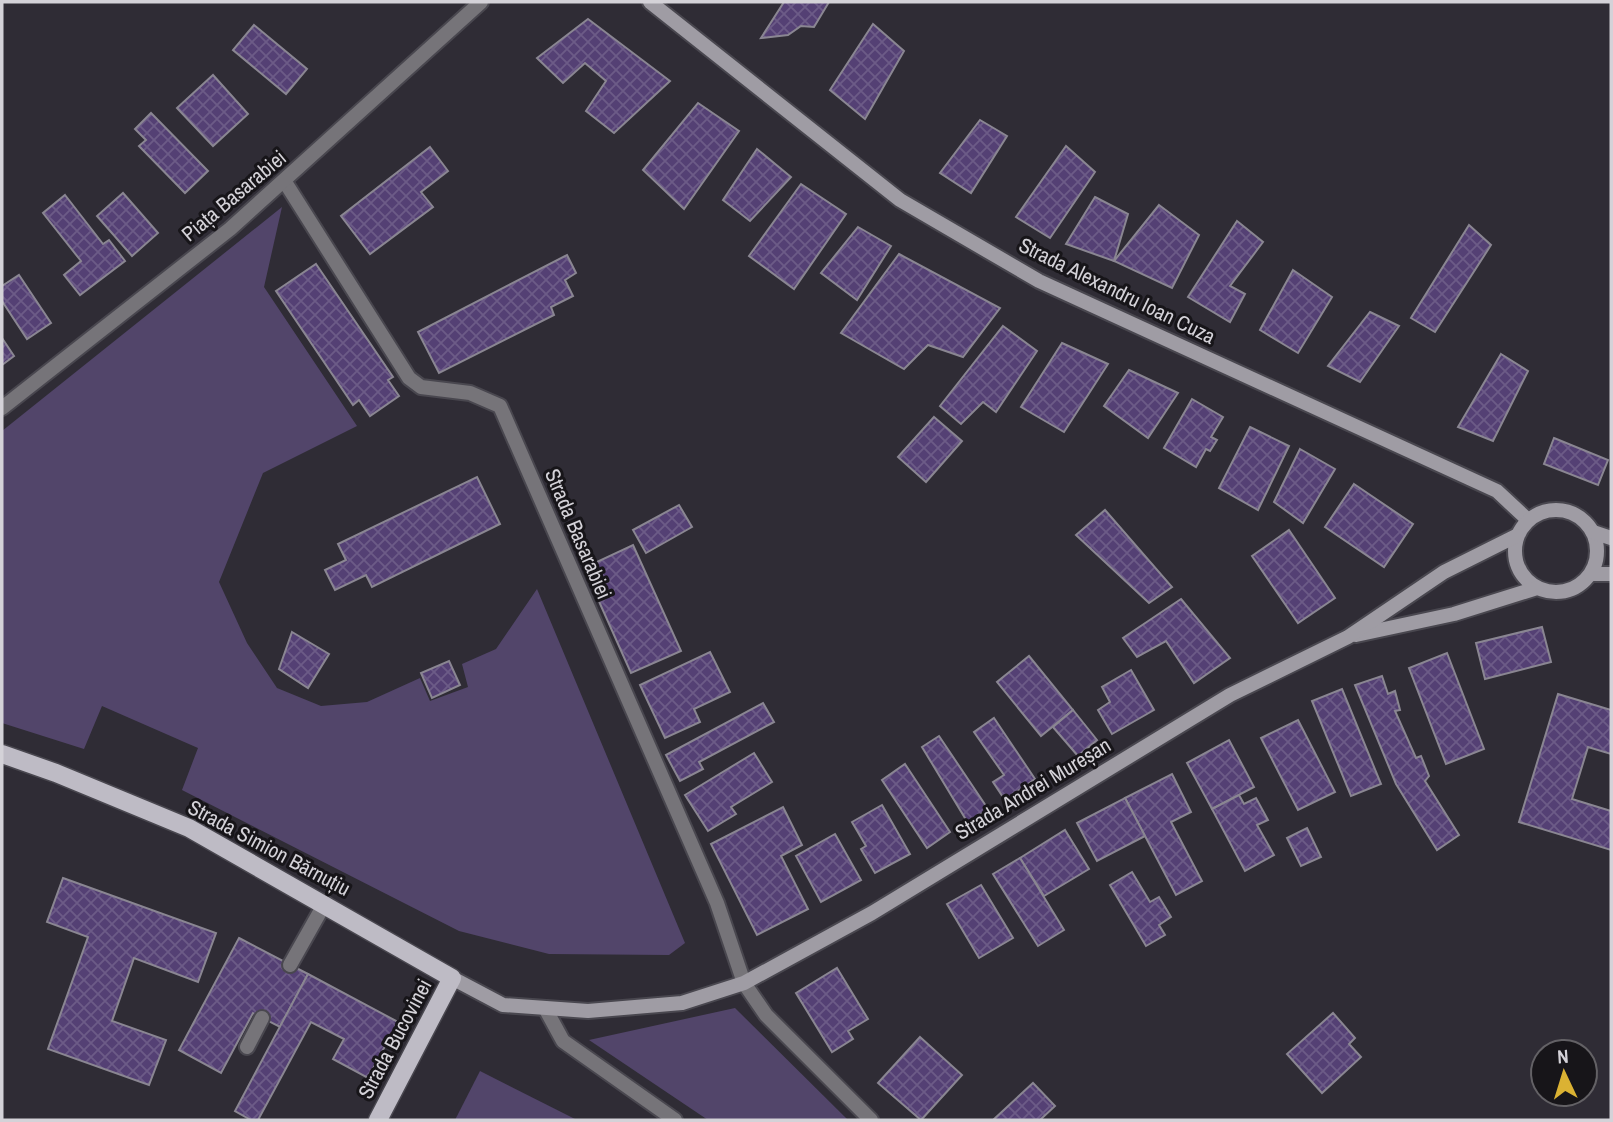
<svg xmlns="http://www.w3.org/2000/svg" width="1613" height="1122" font-family="'Archivo Narrow',sans-serif">
<defs>
<pattern id="building-cross-hatch" width="8" height="8" patternUnits="userSpaceOnUse" patternTransform="scale(1.75)"><rect width="8" height="8" fill="#544074"/><path d="M0 0l8 8M0 8l8-8" fill="none" stroke="#6c5b87"/></pattern>
</defs>
<rect width="100%" height="100%" fill="#2f2c35"/>
<g fill="#52456a">
<path d="M282,207l-18,80 93,139 -94,47 -44,109 28,61 30,45 44,18 46,-4 53,-24 10,23 38,-14 -6,-23 34,-15 41,-60 148,354 -16,12 -120,-1 -90,-23 -277,-141 16,-42 -96,-42 -18,43 -82,-26v-292z"/>
<path d="M735,1008l113,112h-140l-119,-80z"/>
<path d="M480,1071l97,49h-122z"/>
</g>
<g fill="url(#building-cross-hatch)" stroke="#8a8692" stroke-width="2">
<path d="M784,2h45l-15,25 -13,-1 -13,9 -27,3z"/>
<path d="M588,19l82,62 -56,52 -28,-22 20,-30 -21,-18 -22,20 -26,-25z"/>
<path d="M873,24l31,27 -39,68 -35,-29z"/>
<path d="M254,25l53,44 -21,25 -53,-44z"/>
<path d="M213,75l35,39 -35,32 -36,-38z"/>
<path d="M698,103l41,28 -55,78 -41,-39z"/>
<path d="M151,113l57,58 -23,22 -46,-47 7,-6 -11,-11z"/>
<path d="M980,120l27,16 -36,57 -31,-20z"/>
<path d="M1066,146l29,26 -45,66 -34,-21z"/>
<path d="M430,147l18,24 -27,21 12,15 -63,47 -29,-38z"/>
<path d="M757,149l34,28 -41,44 -27,-21z"/>
<path d="M801,184l45,30 -52,75 -45,-33z"/>
<path d="M123,193l35,40 -26,23 -35,-40z"/>
<path d="M65,195l38,49 6,-4 16,21 -45,34 -16,-20 17,-14 -38,-48z"/>
<path d="M1095,197l33,17 -14,47 -48,-17z"/>
<path d="M1159,205l40,30 -27,53 -58,-27z"/>
<path d="M1237,221l26,21 -33,44 15,8 -15,28 -42,-25z"/>
<path d="M1469,225l22,20 -56,87 -24,-14z"/>
<path d="M858,227l33,19 -34,54 -36,-27z"/>
<path d="M899,254l101,54 -37,49 -35,-12 -24,24 -63,-36z"/>
<path d="M567,255l9,18 -11,7 8,16 -22,11 3,8 -115,58 -21,-41z"/>
<path d="M316,264l77,113 -5,3 11,16 -29,20 -11,-16 -6,5 -77,-114z"/>
<path d="M1293,270l39,27 -34,56 -38,-23z"/>
<path d="M19,275l32,48 -24,16 -25,-38v-15z"/>
<path d="M1370,312l29,14 -39,56 -32,-16z"/>
<path d="M1003,326l34,25 -41,61 -13,-10 -22,22 -21,-18z"/>
<path d="M2,338l12,18 -12,9z"/>
<path d="M1062,343l46,21 -44,68 -43,-25z"/>
<path d="M1501,354l27,17 -35,70 -35,-14z"/>
<path d="M1129,370l49,23 -30,45 -44,-32z"/>
<path d="M1192,399l31,18 -12,20 6,3 -7,11 -4,-2 -10,18 -32,-19z"/>
<path d="M934,417l28,24 -36,41 -28,-25z"/>
<path d="M1250,427l39,19 -31,64 -39,-22z"/>
<path d="M1554,438l54,22 -10,25 -54,-21z"/>
<path d="M1300,449l35,20 -32,54 -29,-21z"/>
<path d="M477,477l23,47 -128,63 -6,-12 -31,15 -10,-20 21,-10 -8,-16z"/>
<path d="M1354,484l59,40 -29,43 -59,-40z"/>
<path d="M679,505l13,22 -46,26 -13,-23z"/>
<path d="M1105,510l67,77 -23,16 -73,-68z"/>
<path d="M1289,530l46,68 -37,25 -46,-67z"/>
<path d="M633,545l48,106 -50,22 -47,-105z"/>
<path d="M1181,599l49,59 -36,25 -28,-42 -29,16 -14,-19z"/>
<path d="M1542,627l9,35 -66,17 -9,-36z"/>
<path d="M292,632l37,22 -21,34 -29,-19z"/>
<path d="M710,652l20,40 -36,17 6,13 -35,16 -25,-53z"/>
<path d="M1447,653l37,96 -38,15 -37,-96z"/>
<path d="M1029,656l44,54 -32,26 -44,-54z"/>
<path d="M449,661l11,24 -28,13 -11,-25z"/>
<path d="M1131,670l23,40 -42,24 -14,-24 12,-8 -8,-15z"/>
<path d="M1382,676l6,18 7,-3 5,19 -5,1 21,47 5,-2 8,20 -4,5 34,54 -22,15 -41,-66 -41,-99z"/>
<path d="M1342,689l39,95 -30,12 -39,-95z"/>
<path d="M1558,694l53,16v44l-23,-7 -16,52 39,12v39l-92,-28z"/>
<path d="M763,703l11,19 -75,40 4,7 -23,12 -14,-26z"/>
<path d="M1073,710l24,30 -19,16 -25,-29z"/>
<path d="M994,718l41,61 -30,21 -12,-18 11,-7 -30,-43z"/>
<path d="M1298,720l37,72 -37,18 -37,-72z"/>
<path d="M939,736l49,73 -20,14 -46,-76z"/>
<path d="M1229,740l25,47 -42,22 -25,-46z"/>
<path d="M754,753l18,29 -41,25 5,7 -28,17 -23,-36z"/>
<path d="M905,764l45,68 -23,16 -45,-68z"/>
<path d="M1172,774l19,38 -20,10 31,59 -26,14 -51,-97z"/>
<path d="M1239,795l5,9 12,-6 12,22 -11,5 17,30 -29,16 -33,-62z"/>
<path d="M1125,798l20,38 -48,25 -20,-38z"/>
<path d="M882,805l28,49 -35,19 -14,-24 5,-3 -14,-24z"/>
<path d="M783,807l19,38 -21,11 27,53 -51,26 -46,-91z"/>
<path d="M1307,828l14,29 -20,9 -14,-28z"/>
<path d="M1065,830l24,39 -45,27 -24,-38z"/>
<path d="M835,834l26,46 -40,22 -25,-46z"/>
<path d="M1020,858l44,72 -26,16 -45,-72z"/>
<path d="M1132,872l18,30 9,-5 12,20 -12,8 6,10 -19,11 -36,-61z"/>
<path d="M63,878l153,55 -18,49 -64,-24 -22,63 54,19 -17,45 -101,-36 40,-112 -41,-15z"/>
<path d="M981,885l32,53 -34,20 -32,-54z"/>
<path d="M239,938l69,36 -28,53 -27,-14 -32,60 -42,-23z"/>
<path d="M837,968l31,51 -20,12 5,8 -21,13 -36,-59z"/>
<path d="M308,974l90,48 -30,56 -35,-19 11,-20 -33,-17 -53,98h-7l-16,-9z"/>
<path d="M1333,1013l22,25 -6,6 12,13 -39,36 -35,-39z"/>
<path d="M920,1037l42,38 -41,45 -43,-37z"/>
<path d="M1033,1083l22,23 -15,14h-47z"/>
</g>
<g fill="none" stroke-linecap="round" stroke-linejoin="round">
<g stroke="#49474f" stroke-width="18">
<g id="lane">
<path d="M290,965l35,-62"/>
<path d="M247,1047l15,-29"/>
</g>
</g>
<g stroke="#49474f" stroke-width="18">
<g id="street">
<path d="M285,182l124,196 12,9 49,6 30,13 217,497 27,80 22,32 105,105"/>
<path d="M2,408l228,-179 251,-227"/>
<path d="M545,1008l18,33 112,79"/>
</g>
</g>
<g stroke="#49474f" stroke-width="18">
<g id="secondary">
<path d="M650,2l250,198 139,81 458,210 31,29"/>
<circle cx="1556" cy="551" r="41"/>
<path d="M1593,532l18,6"/>
<path d="M1591,574h20"/>
<path d="M1356,635l98,-21 83,-26"/>
<path d="M452,978l51,27 85,6 94,-8 62,-20 128,-70 358,-218 118,-58 96,-65 72,-36"/>
</g>
</g>
<g stroke="#49474f" stroke-width="21">
<path id="primary" d="M2,754l54,19 133,55 263,150 -74,142"/>
</g>
<use href="#lane" stroke="#767479" stroke-width="14"/>
<use href="#street" stroke="#767479" stroke-width="14"/>
<use href="#secondary" stroke="#9f9ca4" stroke-width="14"/>
<use href="#primary" stroke="#bebbc5" stroke-width="18"/>
</g>
<g text-anchor="middle" stroke-width="6" stroke-linejoin="round" paint-order="stroke">
<g font-size="21" fill="#d4d2d8" stroke="#171519">
<text transform="translate(234 196) rotate(-40)" y="7">Piața Basarabiei</text>
<text transform="translate(1117 291) rotate(26)" y="7">Strada Alexandru Ioan Cuza</text>
<text transform="translate(578 534) rotate(67)" y="7">Strada Basarabiei</text>
<text transform="translate(1033 789) rotate(-31)" y="7">Strada Andrei Mureșan</text>
<text transform="translate(269 848) rotate(28)" y="7">Strada Simion Bărnuțiu</text>
<text transform="translate(395 1039) rotate(-62)" y="7">Strada Bucovinei</text>
</g>
</g>
<rect width="1613" height="1122" fill="none" stroke="#d4d2d8" stroke-width="7"/>
<g transform="translate(1564 1073) rotate(356)"><circle r="33" fill="#171519" stroke="#636165" stroke-width="2"/>
<path d="M0-5L12 26L0 18L-12 26Z" fill="#dbb233"/>
<text y="-10" font-size="19" font-weight="bold" text-anchor="middle" fill="#d4d2d8">N</text>
</g>
</svg>
